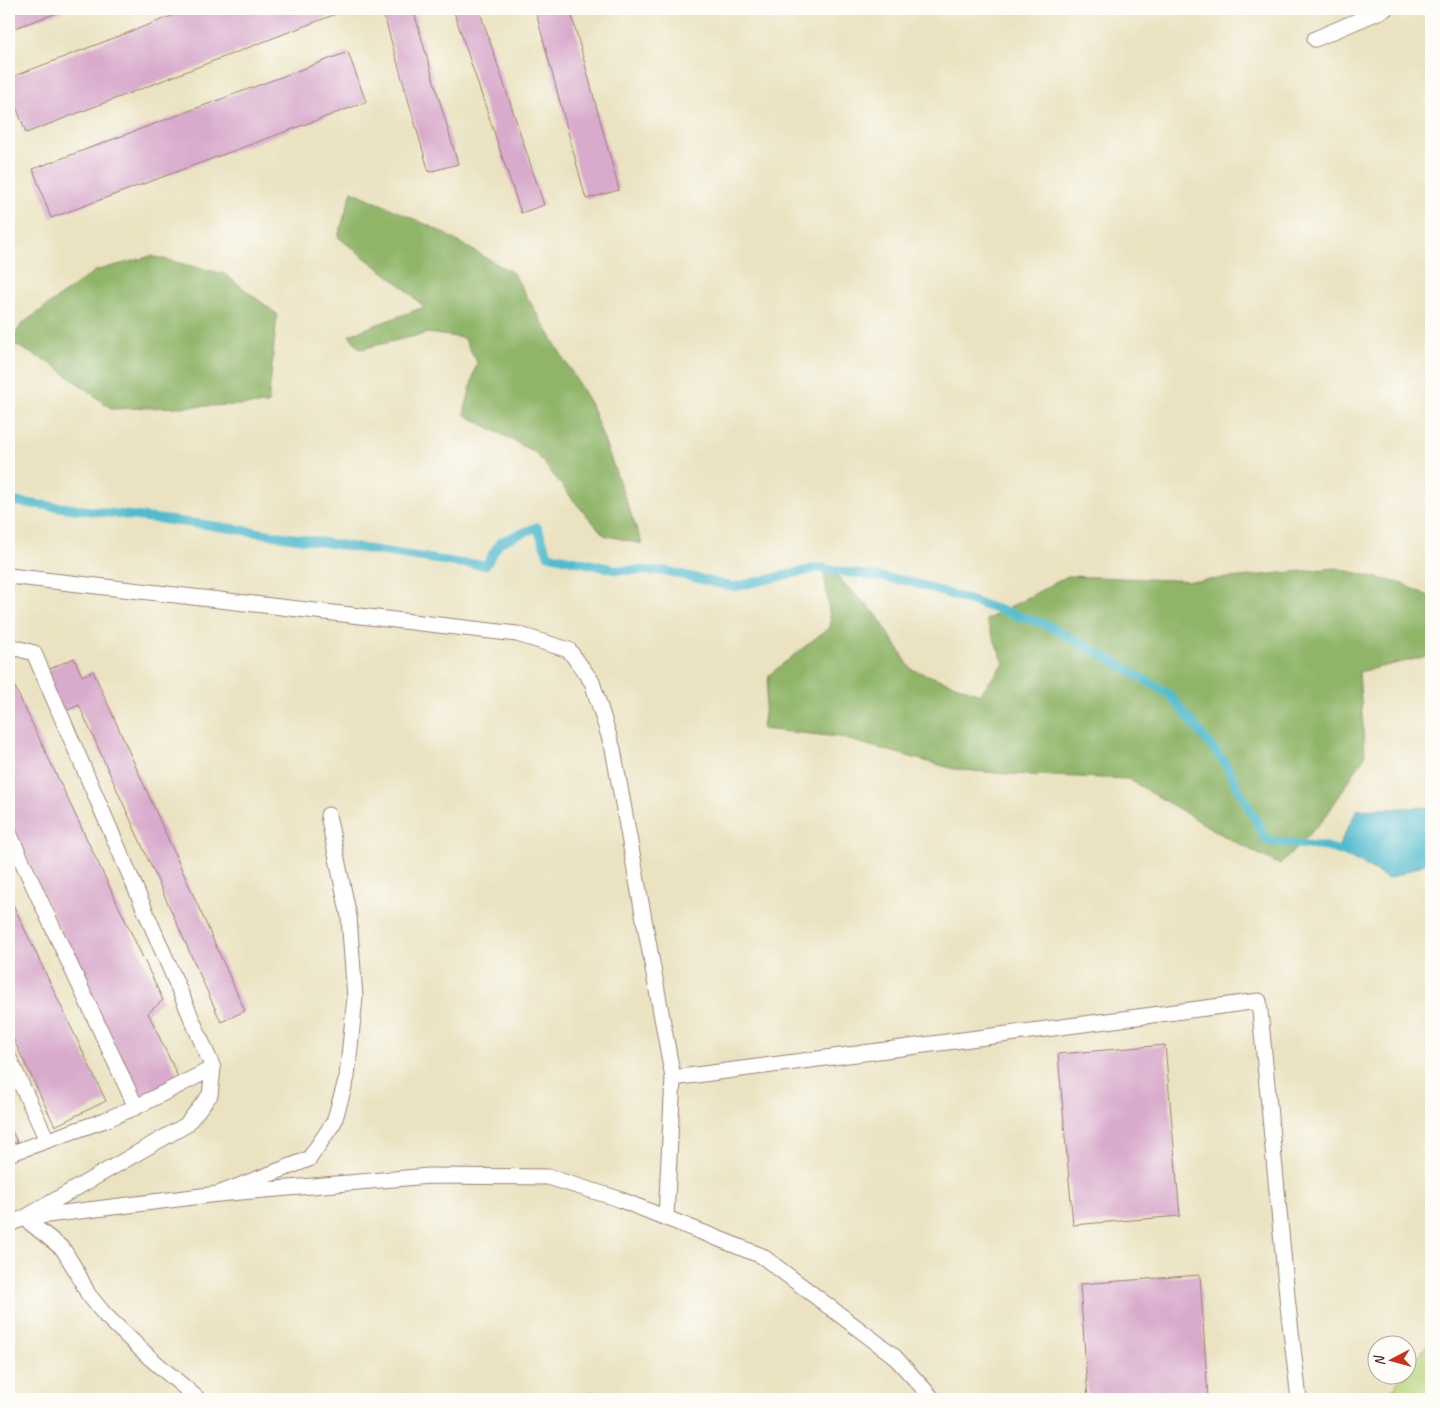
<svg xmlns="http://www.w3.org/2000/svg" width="1440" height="1408" font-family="Caveat,sans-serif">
<rect width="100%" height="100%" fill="#fdfcf7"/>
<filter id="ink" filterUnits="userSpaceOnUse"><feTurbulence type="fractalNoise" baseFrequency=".02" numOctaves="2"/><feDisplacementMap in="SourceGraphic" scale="10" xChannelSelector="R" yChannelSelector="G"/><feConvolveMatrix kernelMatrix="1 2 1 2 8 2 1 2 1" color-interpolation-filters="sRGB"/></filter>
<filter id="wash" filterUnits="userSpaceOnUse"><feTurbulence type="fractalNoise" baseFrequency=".0096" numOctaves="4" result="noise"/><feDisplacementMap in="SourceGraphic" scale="20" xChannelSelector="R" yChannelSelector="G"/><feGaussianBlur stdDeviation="1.12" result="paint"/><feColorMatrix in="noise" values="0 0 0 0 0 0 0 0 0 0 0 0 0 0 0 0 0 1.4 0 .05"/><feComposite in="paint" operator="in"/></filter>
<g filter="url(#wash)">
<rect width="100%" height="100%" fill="#eae2c0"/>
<path fill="#b6d379" stroke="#807952" d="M1431,1340v59h-46l18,-23h5v-7z"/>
<g fill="#90b569" stroke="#6d6a4a">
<path d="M352,191l82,37 79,45 78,132 51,139 -38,-9 -29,-33 -39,-49 -72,-39 13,-52 -13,-24 -36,-5 -68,16 -11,-14 75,-28 -22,-21 -64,-49z"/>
<path d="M151,256l73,18 53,40 -9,90 -156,5 -57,-43 -45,-24 12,-18 73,-53z"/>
<path d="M823,563l53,51 35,55 69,25 24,-31 -18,-43 82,-44 129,5 139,-13 67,16 28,13v62l-3,-3 -69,16 6,84 -41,63 -44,46 -54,-28 -98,-58 -121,-5 -53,-5 -115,-32 -77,-8 7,-54 62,-49z"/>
</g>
<g fill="#51bbce" stroke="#4e6d7c">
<path d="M1431,807v54l-42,18 -52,-29 20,-40z"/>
<path d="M592,1392l27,7h-34z"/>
</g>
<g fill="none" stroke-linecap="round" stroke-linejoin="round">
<path stroke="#51bbce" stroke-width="9" d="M9,501l199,24 251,38 27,2 14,-23 37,-15 11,28 69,15 49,1 68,16 83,-19 91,13 139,44 63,34 59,35 55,68 43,79 59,6 25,7"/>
</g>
<g id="blocks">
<g fill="#d8aacc">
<path d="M9,9h59l-59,21z"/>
<path d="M190,9h149l2,3 -315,121 -17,-46v-9z"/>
<path d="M382,9h31l45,155 -29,8z"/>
<path d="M453,9h26l65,196 -23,8z"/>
<path d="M535,9h35l49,181 -33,9z"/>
<path d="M348,52l18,50 -315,116 -18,-49z"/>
<path d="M74,658l8,18 11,-5 152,340 -24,11 -142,-317 -16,7 -18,-41z"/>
<path d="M11,679l152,321 -15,13 32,68 -39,19 -132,-279v-141z"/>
<path d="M9,896l97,205 -51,25 -46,-96z"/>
<path d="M1165,1045l15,171 -107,9 -15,-171z"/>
<path d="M9,1124l9,20 -9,4z"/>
<path d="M1200,1275l8,124h-120l-8,-115z"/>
</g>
</g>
</g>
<g filter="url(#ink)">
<use href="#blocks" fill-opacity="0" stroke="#9a8076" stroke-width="1"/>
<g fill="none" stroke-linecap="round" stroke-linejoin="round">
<g stroke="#9a8076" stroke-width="17">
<g id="service">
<path d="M1315,39l70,-30"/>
<path d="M9,576l508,58 52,16 23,32 21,67 60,329"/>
<path d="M9,646l25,7 179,415 -3,27 -24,30 -162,93 -15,6"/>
<path d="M9,833l127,274"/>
<path d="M9,1058l38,82"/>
<path d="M9,1154l96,-34 31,-13 77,-39"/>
<path d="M218,1194l211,-18 119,1 68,21 146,58 131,99 40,44"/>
<path d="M31,1217l187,-23 91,-35 25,-37 13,-45 8,-80 -6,-80 -21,-102"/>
<path d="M24,1218l39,31 14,23 11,22 17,21 44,42 49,42"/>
<path d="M666,1218l7,-140 586,-77 29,305 11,93"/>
</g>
</g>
<use href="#service" stroke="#fff" stroke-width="15"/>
</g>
</g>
<rect width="1440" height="1408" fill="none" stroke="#fdfcf7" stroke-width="30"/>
<g transform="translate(1392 1360) rotate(264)"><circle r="24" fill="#fdfcf7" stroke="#b5a4a5"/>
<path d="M0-4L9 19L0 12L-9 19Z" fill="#c8321e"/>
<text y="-8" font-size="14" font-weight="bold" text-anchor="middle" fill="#4a1f2b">N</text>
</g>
</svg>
